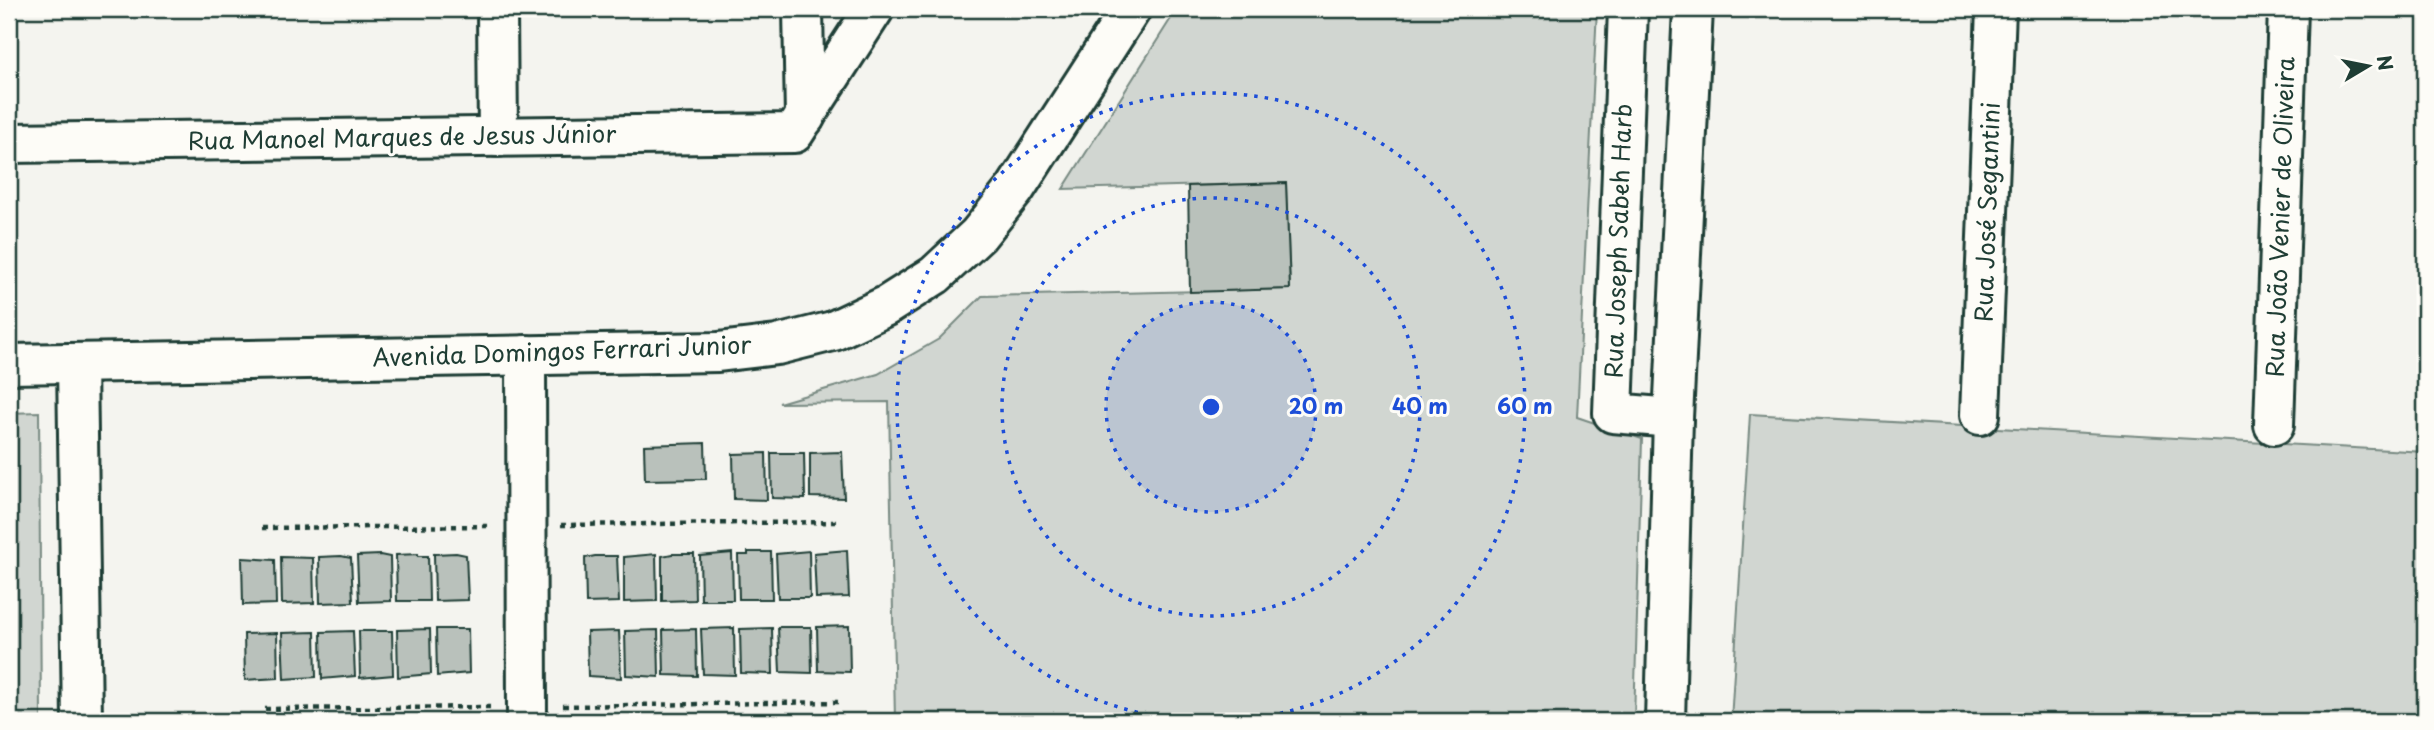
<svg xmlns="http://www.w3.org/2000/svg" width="2434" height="730" font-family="'Playpen Sans',sans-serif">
<rect width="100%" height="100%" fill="#f4f4ef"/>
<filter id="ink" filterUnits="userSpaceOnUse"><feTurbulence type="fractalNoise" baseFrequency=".0143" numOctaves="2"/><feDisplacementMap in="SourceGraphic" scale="14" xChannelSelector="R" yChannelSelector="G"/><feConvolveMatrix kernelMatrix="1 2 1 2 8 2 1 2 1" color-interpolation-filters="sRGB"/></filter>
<g filter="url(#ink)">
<g fill="#d1d6d1" stroke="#788a82" stroke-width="2">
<path d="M1177,9h420l-20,408 65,22 -8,282h-739l-6,-319 -110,1 99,-29 61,-35 43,-43 308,-7 -4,-106 -223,6z"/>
<path d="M39,412l2,309h-32v-308z"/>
<path d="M1750,414l675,38v269h-694z"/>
</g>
<g fill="#b9c1bb" stroke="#1f3d34" stroke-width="2">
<path d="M1286,183l4,106 -100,3 -2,-106z"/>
<path d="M705,443l1,36 -61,1 -1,-35z"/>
<path d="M842,452l2,46 -34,-1v-44z"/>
<path d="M766,453l1,47 -33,-1 -1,-45z"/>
<path d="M771,453h33l1,46 -33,-1z"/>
<path d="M847,550l2,47 -33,1 -2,-45z"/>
<path d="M809,551l1,47h-32l-2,-44z"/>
<path d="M748,552h23l1,47h-33l-1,-44h10z"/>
<path d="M456,553l10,2 2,45 -33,1 -1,-47z"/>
<path d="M732,553l1,47h-32l-1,-44z"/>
<path d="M418,554v2h10l1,45h-32l-1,-46z"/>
<path d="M656,554l1,47 -33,1v-45z"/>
<path d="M672,554h22l1,46 -33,1v-45z"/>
<path d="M380,555l10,2 1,44 -32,1 -2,-46z"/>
<path d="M341,556l10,2 2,44 -33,1 -1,-46z"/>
<path d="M595,556h22l2,46 -33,1 -1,-45z"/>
<path d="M281,557l32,1 1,45 -32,1z"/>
<path d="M242,558l33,2 1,44 -33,1z"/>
<path d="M849,626l1,46 -32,-1 -1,-44z"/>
<path d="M778,627h33l1,46 -32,-1z"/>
<path d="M734,628l1,47 -32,-1 -2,-45z"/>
<path d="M772,628l1,46 -32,-1 -1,-44z"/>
<path d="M430,629l1,45 -33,3 -1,-47z"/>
<path d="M436,629h32l1,44 -32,3z"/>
<path d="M696,629l1,47 -33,-1 -1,-45z"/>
<path d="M658,630l1,47 -33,-2 -1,-44z"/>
<path d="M353,631l2,45 -33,3 -1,-47z"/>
<path d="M359,631h33l1,44 -33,3z"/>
<path d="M619,631l2,47 -33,-2 -1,-44z"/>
<path d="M315,632l1,45 -32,2 -2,-46z"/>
<path d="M277,633l1,45 -33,2 -1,-46z"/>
</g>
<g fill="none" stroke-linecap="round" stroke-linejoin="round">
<g stroke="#1f3d34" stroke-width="44">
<g id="minor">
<path d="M497,9l1,128"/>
<path d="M803,9l2,108"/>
<path d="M1628,9l-15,404 60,5"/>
<path d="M9,143l785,-10 80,-124"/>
<path d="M526,355l1,366"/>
<path d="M77,363l5,358"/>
<path d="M9,364l709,-12 59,-7 56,-14 53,-25 49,-31 43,-40 37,-46 116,-180"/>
<path d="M1980,415l16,-406"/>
<path d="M2274,425l14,-416"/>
<path d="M1665,721l8,-303 20,-409"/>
</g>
</g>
<g stroke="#1f3d34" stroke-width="4.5" stroke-dasharray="5 5" stroke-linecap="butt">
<path d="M561,525l278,-3"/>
<path d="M262,528l230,-2"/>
<path d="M563,706l278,-4"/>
<path d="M265,709l226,-2"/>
</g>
<use href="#minor" stroke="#fdfcf7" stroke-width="38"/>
</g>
</g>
<circle cx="1211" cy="407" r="105" fill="#1d4ed8" fill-opacity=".12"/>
<g fill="none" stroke="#1d4ed8" stroke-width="3.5" stroke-dasharray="3.5 7">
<circle cx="1211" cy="407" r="105"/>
<circle cx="1211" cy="407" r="209"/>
<circle cx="1211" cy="407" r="314"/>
</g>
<g text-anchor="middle" stroke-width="6" stroke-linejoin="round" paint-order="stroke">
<g font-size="24" fill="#1f3d34" stroke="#fdfcf7">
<text transform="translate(402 138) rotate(-1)" y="8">Rua Manoel Marques de Jesus Júnior</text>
<text transform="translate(1988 212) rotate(-88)" y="8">Rua José Segantini</text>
<text transform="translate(2281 217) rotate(-88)" y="8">Rua João Venier de Oliveira</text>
<text transform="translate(1619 241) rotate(-88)" y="8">Rua Joseph Sabeh Harb</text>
<text transform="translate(562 352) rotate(-2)" y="8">Avenida Domingos Ferrari Junior</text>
</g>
</g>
<circle cx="1211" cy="407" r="10" fill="#1d4ed8" stroke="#fdfcf7" stroke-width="3.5"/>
<g font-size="21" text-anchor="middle" font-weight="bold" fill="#1d4ed8" stroke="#fdfcf7" stroke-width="6" stroke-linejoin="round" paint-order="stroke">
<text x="1316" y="414">20 m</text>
<text x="1420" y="414">40 m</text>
<text x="1525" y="414">60 m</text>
</g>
<rect width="2434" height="730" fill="none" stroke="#fdfcf7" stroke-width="35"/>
<rect x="18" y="18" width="2399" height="695" fill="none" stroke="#1f3d34" stroke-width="2.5" filter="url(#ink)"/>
<g transform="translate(2368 66) rotate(80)" stroke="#fdfcf7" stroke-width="5" paint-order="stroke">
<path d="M0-5L12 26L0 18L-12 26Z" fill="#1f3d34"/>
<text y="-10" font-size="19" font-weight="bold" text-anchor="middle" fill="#1f3d34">N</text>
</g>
</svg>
